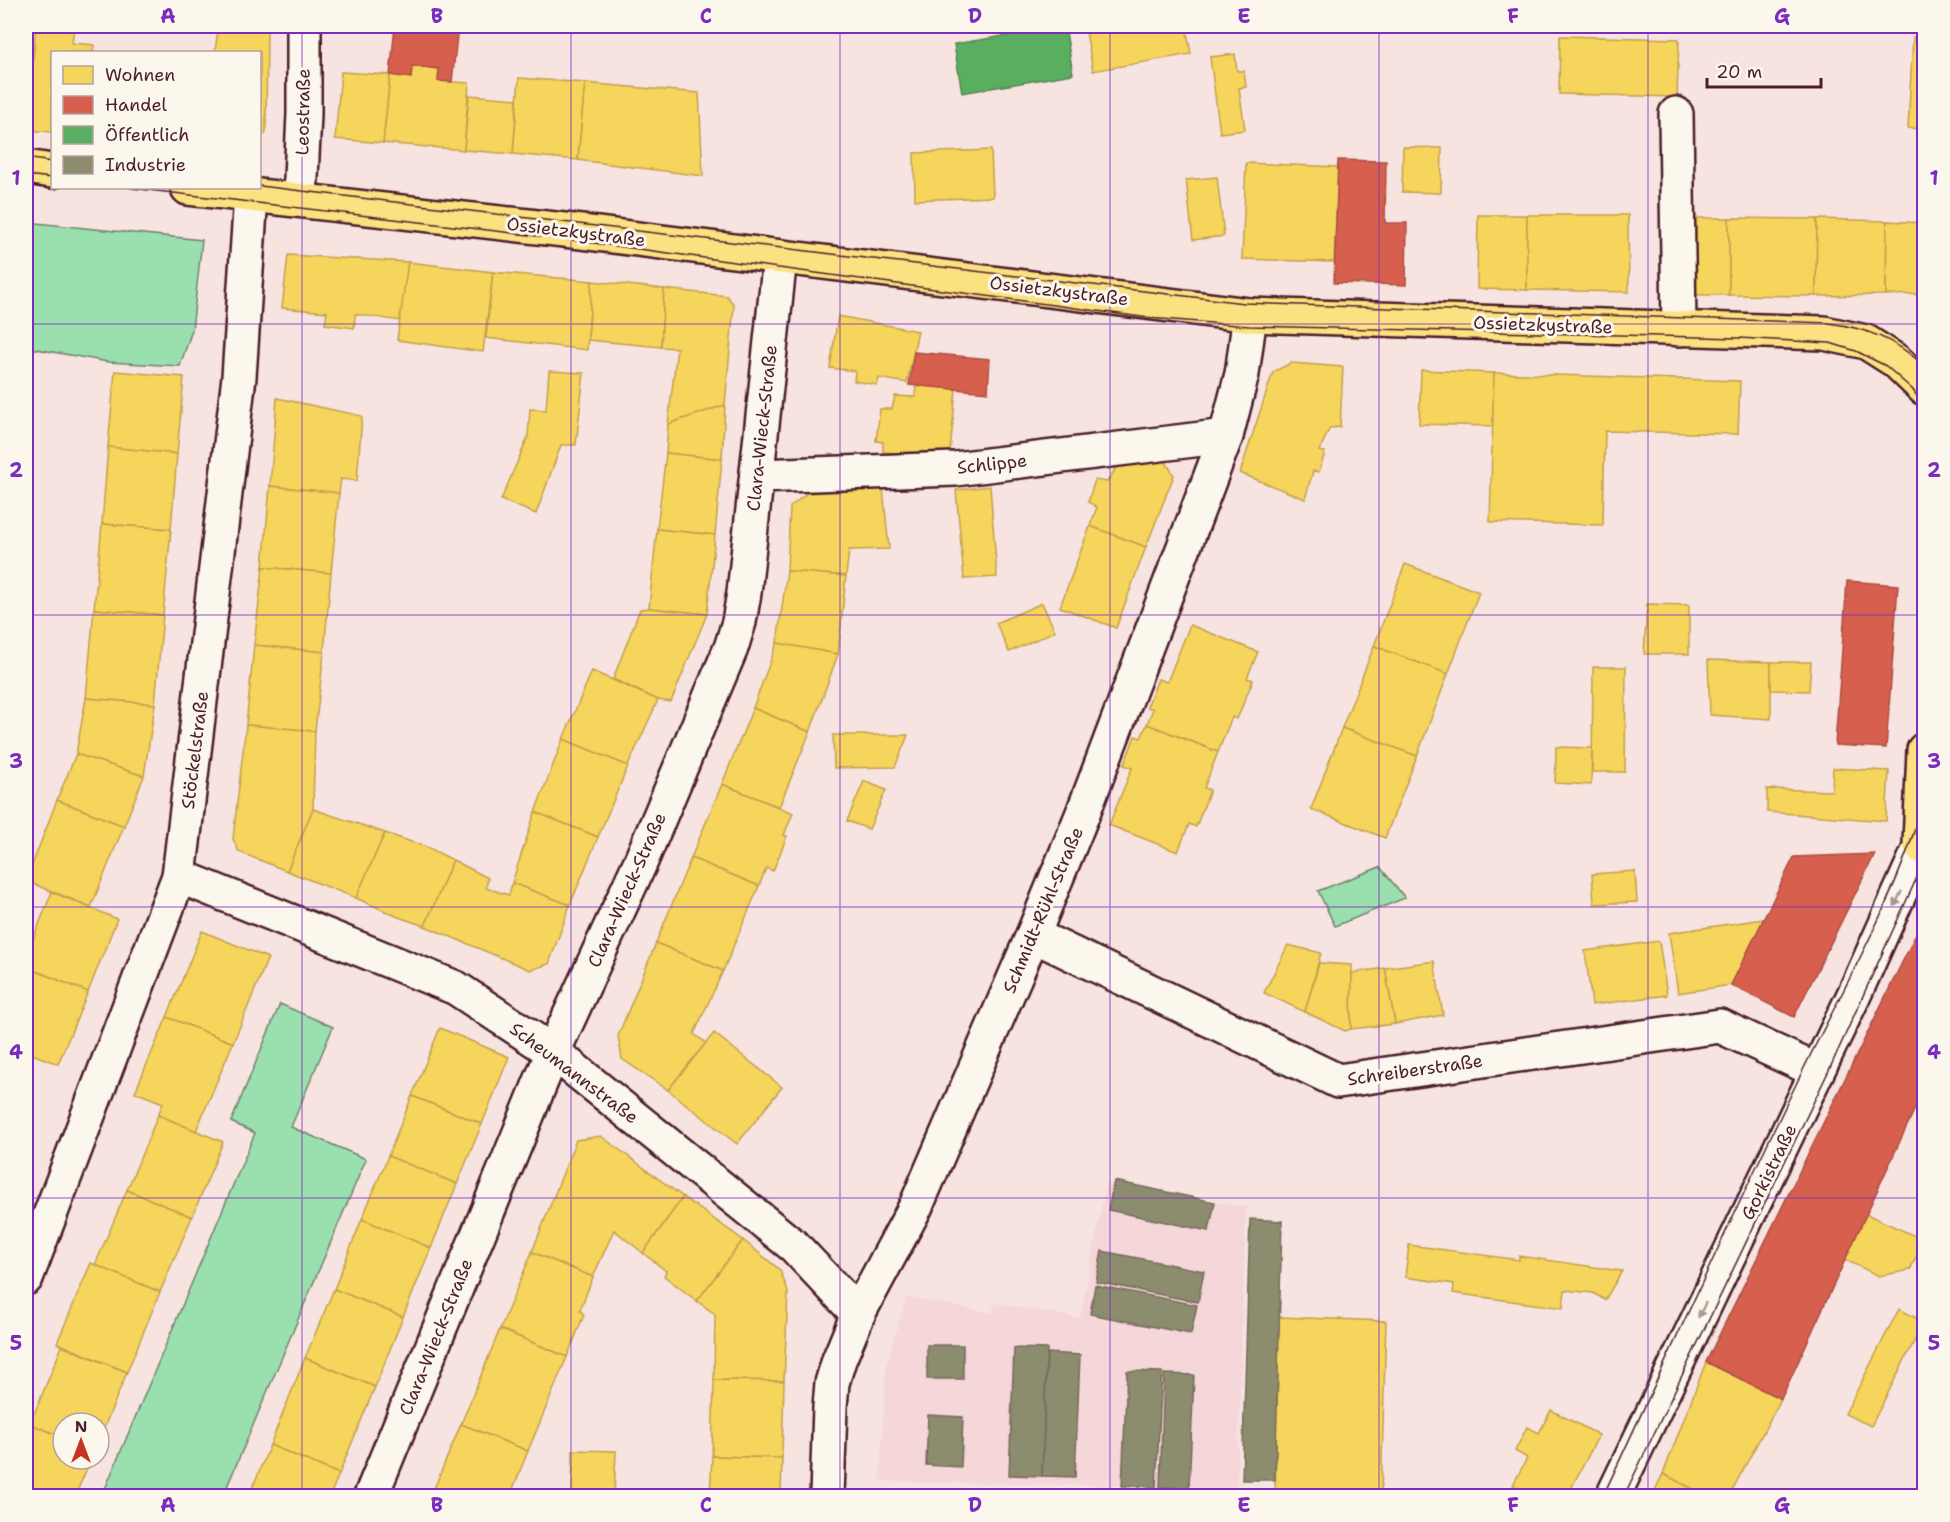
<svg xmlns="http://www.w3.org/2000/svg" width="1950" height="1522" font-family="'Shantell Sans',sans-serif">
<rect width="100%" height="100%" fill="#f7e4e1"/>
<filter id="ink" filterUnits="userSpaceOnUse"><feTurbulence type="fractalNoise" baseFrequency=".0167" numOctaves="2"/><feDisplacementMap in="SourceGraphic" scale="12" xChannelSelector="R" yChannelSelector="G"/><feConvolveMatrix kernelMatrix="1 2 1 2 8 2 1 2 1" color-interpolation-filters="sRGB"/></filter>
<g filter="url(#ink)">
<path fill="#f5d6d9" d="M1106,1183l140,24 -9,284 -115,-5 -242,-5 6,-115 20,-69 86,16 3,-10 85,15z"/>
<g fill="#99e0ae" stroke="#72806c" stroke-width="1.5">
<path d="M26,222l176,18 -10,90 -12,36 -72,-4 -82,-15z"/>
<path d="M1380,867l25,31 -70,28 -17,-35z"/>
<path d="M280,1004l53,23 -42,100 75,32 -143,337h-121l153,-363 -24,-11z"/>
</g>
<g fill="#f6d55c" stroke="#c29e4d" stroke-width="1.5">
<path d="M36,26h38l-2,17 22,2 -1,7h-41v80l-26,-2z"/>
<path d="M1085,26h101l5,28 -98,17z"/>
<path d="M218,28h49l-1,105 -6,5v-86h-45z"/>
<path d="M1560,36l119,3 -2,58 -118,-3z"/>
<path d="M1913,37l11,1v91l-16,-1z"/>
<path d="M26,46l8,1 -8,81z"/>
<path d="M1235,54l2,17h7l2,16 -7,1 6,42 -25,3 -10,-76z"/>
<path d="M412,66l27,3 -1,12 31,2 -5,67 -81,-7 7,-68 21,3z"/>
<path d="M341,72l49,3 -7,68 -48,-4z"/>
<path d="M519,78l66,5 -7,77 -65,-6z"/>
<path d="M585,83l114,10 4,83 -125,-16z"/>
<path d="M469,95l48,4 -4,55 -49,-4z"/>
<path d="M1403,147l39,1 -1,45 -39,-1z"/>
<path d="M991,150l2,47 -78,3 -1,-47z"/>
<path d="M1246,163l92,4 -4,95 -92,-3z"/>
<path d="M1217,177l7,59 -31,4 -7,-60z"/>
<path d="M1478,215h49v75l-50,-1z"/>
<path d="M1527,215h101l1,77 -102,-2z"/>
<rect x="1695" y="218" width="34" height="77"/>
<path d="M1729,218l88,1 -1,77 -87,-1z"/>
<path d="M1817,219l70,2 -1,74 -70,1z"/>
<path d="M1887,221l37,2v71l-38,1z"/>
<path d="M288,255l120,7 -7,59 -46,-7 -1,14 -29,-4 2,-12 -45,-4z"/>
<path d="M408,262l85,10 -10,80 -86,-12z"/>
<path d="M493,272l99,9 -5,69 -101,-12z"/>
<path d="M592,281l72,8 -3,58 -73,-7z"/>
<path d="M664,289l63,7 7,9 -9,100 -57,19 9,-76 -16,-1z"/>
<path d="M838,316l80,15 -11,52 -28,-5 -2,7 -23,-4 1,-10 -25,-3z"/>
<path d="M1291,363l52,4 -3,60 -10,1 -11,23 6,1 -6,20 -6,-1 -8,28 -65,-26 33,-101z"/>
<path d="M1421,370l73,3 -1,53 -74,-2z"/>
<path d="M115,371l69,6 -7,77 -69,-7z"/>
<path d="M549,371l35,2 -8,72h-15l-25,69 -35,-14 27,-63 2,-28 16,1z"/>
<path d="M1494,373l246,8 -2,53 -133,-3 -2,94 -113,-3z"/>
<path d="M916,385l40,4 -6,63 -42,3v-1l-25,-2v-10l-7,-1 4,-32h12l3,-13 20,1z"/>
<path d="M277,398l85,18 -5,65 -16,-2 -2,14 -69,-7z"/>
<path d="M725,405l-3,54 -56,-6 2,-29z"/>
<path d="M108,447l69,7 -6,75 -69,-5z"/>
<path d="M666,453l56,6 -7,76 -58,-6z"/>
<path d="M1156,457l10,5 8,13 -28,72 -56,-21 7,-19 -9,-5 7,-22 12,2 11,-17z"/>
<path d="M270,486l69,7 -8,80 -68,-6z"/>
<path d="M990,486l7,91 -33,2 -8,-89z"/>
<path d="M883,488l6,61 -40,1 -3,26 -59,-5 3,-64 17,-14z"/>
<path d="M102,524l69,5 -8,86 -69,-6z"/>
<path d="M1090,526l56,21 -30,81 -56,-21z"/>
<path d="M657,529l58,6 -8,79 -58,-6z"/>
<path d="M1405,564l74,28 -31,82 -74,-28z"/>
<path d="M263,567l68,6 -7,79 -70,-7z"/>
<path d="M787,571l59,5 -8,78 -61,-11z"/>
<path d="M1042,603l13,28 -46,21 -13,-29z"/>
<path d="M1647,604l42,1v49h-45z"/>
<path d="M649,608l58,6 -36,88 -13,-2 -45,-21 27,-70z"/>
<path d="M94,609l69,6 -8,89 -69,-6z"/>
<path d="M1190,625l68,27 -11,26 6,2 -16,39 -5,-2 -14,35 -71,-28 6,-15 -6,-2 11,-28 9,3z"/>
<path d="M777,643l61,11 -28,78 -57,-24z"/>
<path d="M254,645l70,7 -9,79 -69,-6z"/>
<path d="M1374,646l74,28 -31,82 -75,-28z"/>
<path d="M1708,660l63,2v57l-61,-4z"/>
<path d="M1771,662h40l-2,29 -38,-1z"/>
<path d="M1593,667h33l-1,105h-33z"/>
<path d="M592,671l66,29 -30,66 -65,-27z"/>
<path d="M86,698l69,6 -11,72 -68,-22z"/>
<path d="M753,708l57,24 -31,75 -57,-23z"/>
<path d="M1147,724l71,28 -14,36 6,2 -14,37 -7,-3 -11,28 -69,-27 23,-57 -8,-3 11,-29 6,2z"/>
<path d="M246,725l69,6 -2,78 -26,62 -48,-19 -6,-13z"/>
<path d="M1342,728l75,28 -32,82 -74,-29z"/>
<path d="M833,735h75l-13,32 -61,1z"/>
<path d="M563,739l65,27 -30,71 -63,-25z"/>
<path d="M1556,747l36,1 -1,37 -36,-2z"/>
<path d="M76,754l68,22 -20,50 -67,-26z"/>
<path d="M1833,768l56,3 -3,50 -119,-9v-23l65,2z"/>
<path d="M864,781l22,9 -17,39 -22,-8z"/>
<path d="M722,784l71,29 -9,22 3,1 -14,35 -7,-3 -7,18 -68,-28z"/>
<path d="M57,800l67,26 -33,81 -65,-26z"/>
<path d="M313,809l72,24 -29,65 -69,-27z"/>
<path d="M535,812l63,25 -28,68 -58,-22z"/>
<path d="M385,833l44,15 24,12 -28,66 -24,-8 -45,-20z"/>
<path d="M691,858l68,28 -36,85 -67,-28z"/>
<path d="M453,860l35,18 -2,10 23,7 3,-12 58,22 -21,59 -19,6 -105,-44z"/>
<path d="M1635,871l2,31 -43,2 -2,-30z"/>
<path d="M52,892l65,27 -29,73 -62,-25v-10z"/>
<path d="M1764,919l-33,66 -53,8 -9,-60z"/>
<path d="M202,931l66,27 -35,85 -66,-26z"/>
<path d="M1659,941l8,54 -75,10 -7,-54z"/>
<path d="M656,943l67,28 -29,63 12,9 -38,47 -46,-31 -4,-23z"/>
<path d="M1288,945l33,8 -16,59 -41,-19z"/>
<path d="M1434,961l9,54 -48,9 -10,-56z"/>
<path d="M1319,963l33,2 -1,64 -6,2 -40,-19z"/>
<path d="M26,967l62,25 -30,72 -26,-10 -3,9 -3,-2z"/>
<path d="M1385,968l10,56 -44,5 1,-56z"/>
<path d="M167,1017l66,26 -37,88 -38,-16 5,-12 -28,-11z"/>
<path d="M440,1028l69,29 -27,67 -70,-28z"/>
<path d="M714,1033l68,54 -45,57 -69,-54z"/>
<path d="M412,1096l70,28 -25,60 -69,-28z"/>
<path d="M158,1115l65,27 -31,75 -65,-27z"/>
<path d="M601,1136l82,61 -40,56 -29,-23 -21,47 -61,-25 44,-112z"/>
<path d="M388,1156l69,28 -26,64 -69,-29z"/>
<path d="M127,1190l65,27 -32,75 -65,-27z"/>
<path d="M683,1197l60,43 -46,61 -33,-25 2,-5 -23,-18z"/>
<path d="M1866,1214l58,26 -14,30 -31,6 -34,-16z"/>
<path d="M362,1219l69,29 -28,69 -69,-28z"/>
<path d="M743,1240l37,30 8,22 -4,89 -70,-1 1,-66 -18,-13z"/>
<path d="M1409,1245l110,15v-4l103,15 -17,29 -12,-7 -28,-3 -2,18 -110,-15 1,-9 -49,-7z"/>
<path d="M532,1252l61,25 -13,33 4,5 -17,42 -67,-28z"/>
<path d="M91,1263l69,29 -33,80 -70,-29z"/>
<path d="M334,1289l69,28 -28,70 -70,-29z"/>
<path d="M1899,1309l25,13 -53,104 -26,-12z"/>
<path d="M1279,1317l107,4 -5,175h-106z"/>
<path d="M500,1329l67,28 -39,94 -67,-27z"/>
<path d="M62,1346l65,26 -28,68v-17h-36v14l-33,-13z"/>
<path d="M305,1358l70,29 -36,87 -69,-29z"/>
<path d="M1706,1362l75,37 -52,97h-22l-44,-22z"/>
<path d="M714,1380l70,1 -2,77 -70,-2z"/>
<path d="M1551,1410l48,25 -32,61h-32l-22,-11 14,-27 -12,-7 12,-24 12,6z"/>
<path d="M30,1424l33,13v22h28l-16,37h-49v-62z"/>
<path d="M461,1424l67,27 -18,45h-79z"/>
<path d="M270,1445l69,29 -9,22h-81z"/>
<path d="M573,1450l43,1 -2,45h-42z"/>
<path d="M712,1456l70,2 -1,38h-71z"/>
<path d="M1663,1474l44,22h-55z"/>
<path d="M1919,1489v7h-41v-6z"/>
</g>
<g fill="#d6604d" stroke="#ac4c43" stroke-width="1.5">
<path d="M395,26h63l-6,56 -14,-1 1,-12 -27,-3 -1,12 -21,-3z"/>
<path d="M1338,160l48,1 -1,62h22l-1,62 -72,-2z"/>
<path d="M914,352l76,7 -2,33 -79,-7z"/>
<path d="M1847,581l51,4 -12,163 -51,-3z"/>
<path d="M1875,854l-81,163 -63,-32 63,-128z"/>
<path d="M1918,930h6v159l-143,310 -75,-37z"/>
</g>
<path fill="#5aae61" stroke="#558351" stroke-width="1.5" d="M1065,26l8,48 -111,19 -8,-49z"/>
<g fill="#8c8c6e" stroke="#786b5a" stroke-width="1.5">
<path d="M1114,1181l101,21 -6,29 -101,-21z"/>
<path d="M1250,1219l32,2 -7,259h-33z"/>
<path d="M1102,1251l102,20 -6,31 -102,-20z"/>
<path d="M1095,1285l102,20 -6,29 -101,-20z"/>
<rect x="927" y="1345" width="36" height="34"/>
<path d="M1014,1348l33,1 -5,127 -33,-1z"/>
<path d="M1047,1353l33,2 -5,122 -33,-1z"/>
<path d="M1127,1371l35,1 -6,115 -34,-1z"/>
<path d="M1164,1374l30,1 -5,113 -29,-1z"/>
<path d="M928,1415l35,2 -2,50 -35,-2z"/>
</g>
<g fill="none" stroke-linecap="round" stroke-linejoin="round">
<g stroke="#4a1f2b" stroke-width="38">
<g id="minor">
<path d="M1676,114l3,215"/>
<path d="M300,199l4,-85v-88"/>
<path d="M757,476l198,-7 271,-33"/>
<path d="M179,876l277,112 97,64 242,195 63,67"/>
<path d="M1033,935l305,146 382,-55 97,45"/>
<path d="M26,1278l153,-402 60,-499 12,-182"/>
<path d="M371,1496l182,-444 88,-191 90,-213 8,-26 5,-29 36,-336"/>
<path d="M827,1496l3,-89 2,-24 7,-23 19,-46 58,-108 117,-271 50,-122 143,-377 16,-62 8,-59"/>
<path d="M1613,1496l240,-499 71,-158"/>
</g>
</g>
<g stroke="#4a1f2b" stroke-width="38">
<g id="major">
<path d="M26,167l26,4"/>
<path d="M188,188l385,43 677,84 574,18 42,9 30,19 28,27"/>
<path d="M1924,750l-4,93 4,5"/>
</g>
</g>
<use href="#minor" stroke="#fbf7ec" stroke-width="33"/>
<use href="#major" stroke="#fbe180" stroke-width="33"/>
<g stroke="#4a1f2b" stroke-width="1.5">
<path d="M26,158l26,4"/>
<path d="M26,175l26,3"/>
<path d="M260,186l984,117 585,20c37,5 68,17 95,43"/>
<path d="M131,188l441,52 577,78 100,8 490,12 91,5 26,8 30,15 26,23 12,16"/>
<path d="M1603,1496c67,-143 132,-288 202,-430 43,-87 94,-173 119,-268"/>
<path d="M1624,1496l206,-428 94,-206"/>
</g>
</g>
<defs><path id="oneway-solid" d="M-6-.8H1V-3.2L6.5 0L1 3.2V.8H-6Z" transform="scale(1.5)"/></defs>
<g fill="#ab9695">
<use href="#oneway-solid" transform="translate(1898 899) rotate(115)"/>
<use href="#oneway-solid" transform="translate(1702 1310) rotate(116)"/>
</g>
</g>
<path fill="none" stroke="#7b2cbf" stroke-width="1.5" stroke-opacity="0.55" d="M302,26v1470M571,26v1470M840,26v1470M1110,26v1470M1379,26v1470M1648,26v1470M26,324h1898M26,615h1898M26,907h1898M26,1198h1898"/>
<g text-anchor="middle" stroke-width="6" stroke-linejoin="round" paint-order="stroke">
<g font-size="18" fill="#4a1f2b" stroke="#fbf7ec">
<text transform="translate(303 112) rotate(-89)" y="6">Leostraße</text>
<text transform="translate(576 232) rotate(7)" y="6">Ossietzkystraße</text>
<text transform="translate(1059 291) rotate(7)" y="6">Ossietzkystraße</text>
<text transform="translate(1543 325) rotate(2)" y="6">Ossietzkystraße</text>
<text transform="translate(762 428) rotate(-84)" y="6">Clara-Wieck-Straße</text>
<text transform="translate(992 464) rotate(-6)" y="6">Schlippe</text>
<text transform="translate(195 750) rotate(-83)" y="6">Stöckelstraße</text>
<text transform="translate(627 890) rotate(-66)" y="6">Clara-Wieck-Straße</text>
<text transform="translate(1043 910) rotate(-67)" y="6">Schmidt-Rühl-Straße</text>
<text transform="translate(1415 1070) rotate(-8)" y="6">Schreiberstraße</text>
<text transform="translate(574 1073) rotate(37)" y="6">Scheumannstraße</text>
<text transform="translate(1769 1172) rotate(-64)" y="6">Gorkistraße</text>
<text transform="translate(436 1337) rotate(-68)" y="6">Clara-Wieck-Straße</text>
</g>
</g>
<rect width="1950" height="1522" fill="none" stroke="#fbf7ec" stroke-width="66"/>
<rect x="51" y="51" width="210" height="138" fill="#fbf7ec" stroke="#b4a19f" stroke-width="1.5"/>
<rect x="63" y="66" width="30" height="18" fill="#f6d55c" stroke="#b4a19f" stroke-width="1.5"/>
<text x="105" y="81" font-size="18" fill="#4a1f2b">Wohnen</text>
<rect x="63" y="96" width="30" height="18" fill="#d6604d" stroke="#b4a19f" stroke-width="1.5"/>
<text x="105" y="111" font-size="18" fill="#4a1f2b">Handel</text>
<rect x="63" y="126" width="30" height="18" fill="#5aae61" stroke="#b4a19f" stroke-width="1.5"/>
<text x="105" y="141" font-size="18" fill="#4a1f2b">Öffentlich</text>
<rect x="63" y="156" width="30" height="18" fill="#8c8c6e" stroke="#b4a19f" stroke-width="1.5"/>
<text x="105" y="171" font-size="18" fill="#4a1f2b">Industrie</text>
<g transform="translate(81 1441)"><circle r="28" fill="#fbf7ec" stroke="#b4a19f" stroke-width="1.5"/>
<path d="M0-4.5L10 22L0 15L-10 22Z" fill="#c8321e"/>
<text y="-9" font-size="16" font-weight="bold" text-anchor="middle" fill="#4a1f2b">N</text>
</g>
<path d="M1707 78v9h114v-9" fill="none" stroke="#4a1f2b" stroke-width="3"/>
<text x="1716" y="78" font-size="18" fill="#4a1f2b" stroke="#fbf7ec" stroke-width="4.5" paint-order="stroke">20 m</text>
<rect x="33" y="33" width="1884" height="1456" fill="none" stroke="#7b2cbf" stroke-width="2"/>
<g font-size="20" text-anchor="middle" font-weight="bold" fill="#7b2cbf">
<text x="168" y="23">A</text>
<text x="437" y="23">B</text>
<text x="706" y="23">C</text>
<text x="975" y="23">D</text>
<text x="1244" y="23">E</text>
<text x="1513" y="23">F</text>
<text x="1782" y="23">G</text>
<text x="16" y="185">1</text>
<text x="1934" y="185">1</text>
<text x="16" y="477">2</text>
<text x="1934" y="477">2</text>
<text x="16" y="768">3</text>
<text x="1934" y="768">3</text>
<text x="16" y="1059">4</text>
<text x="1934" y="1059">4</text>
<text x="16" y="1350">5</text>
<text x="1934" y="1350">5</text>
<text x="168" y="1512">A</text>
<text x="437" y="1512">B</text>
<text x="706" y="1512">C</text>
<text x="975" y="1512">D</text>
<text x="1244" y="1512">E</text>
<text x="1513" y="1512">F</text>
<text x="1782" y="1512">G</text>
</g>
</svg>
